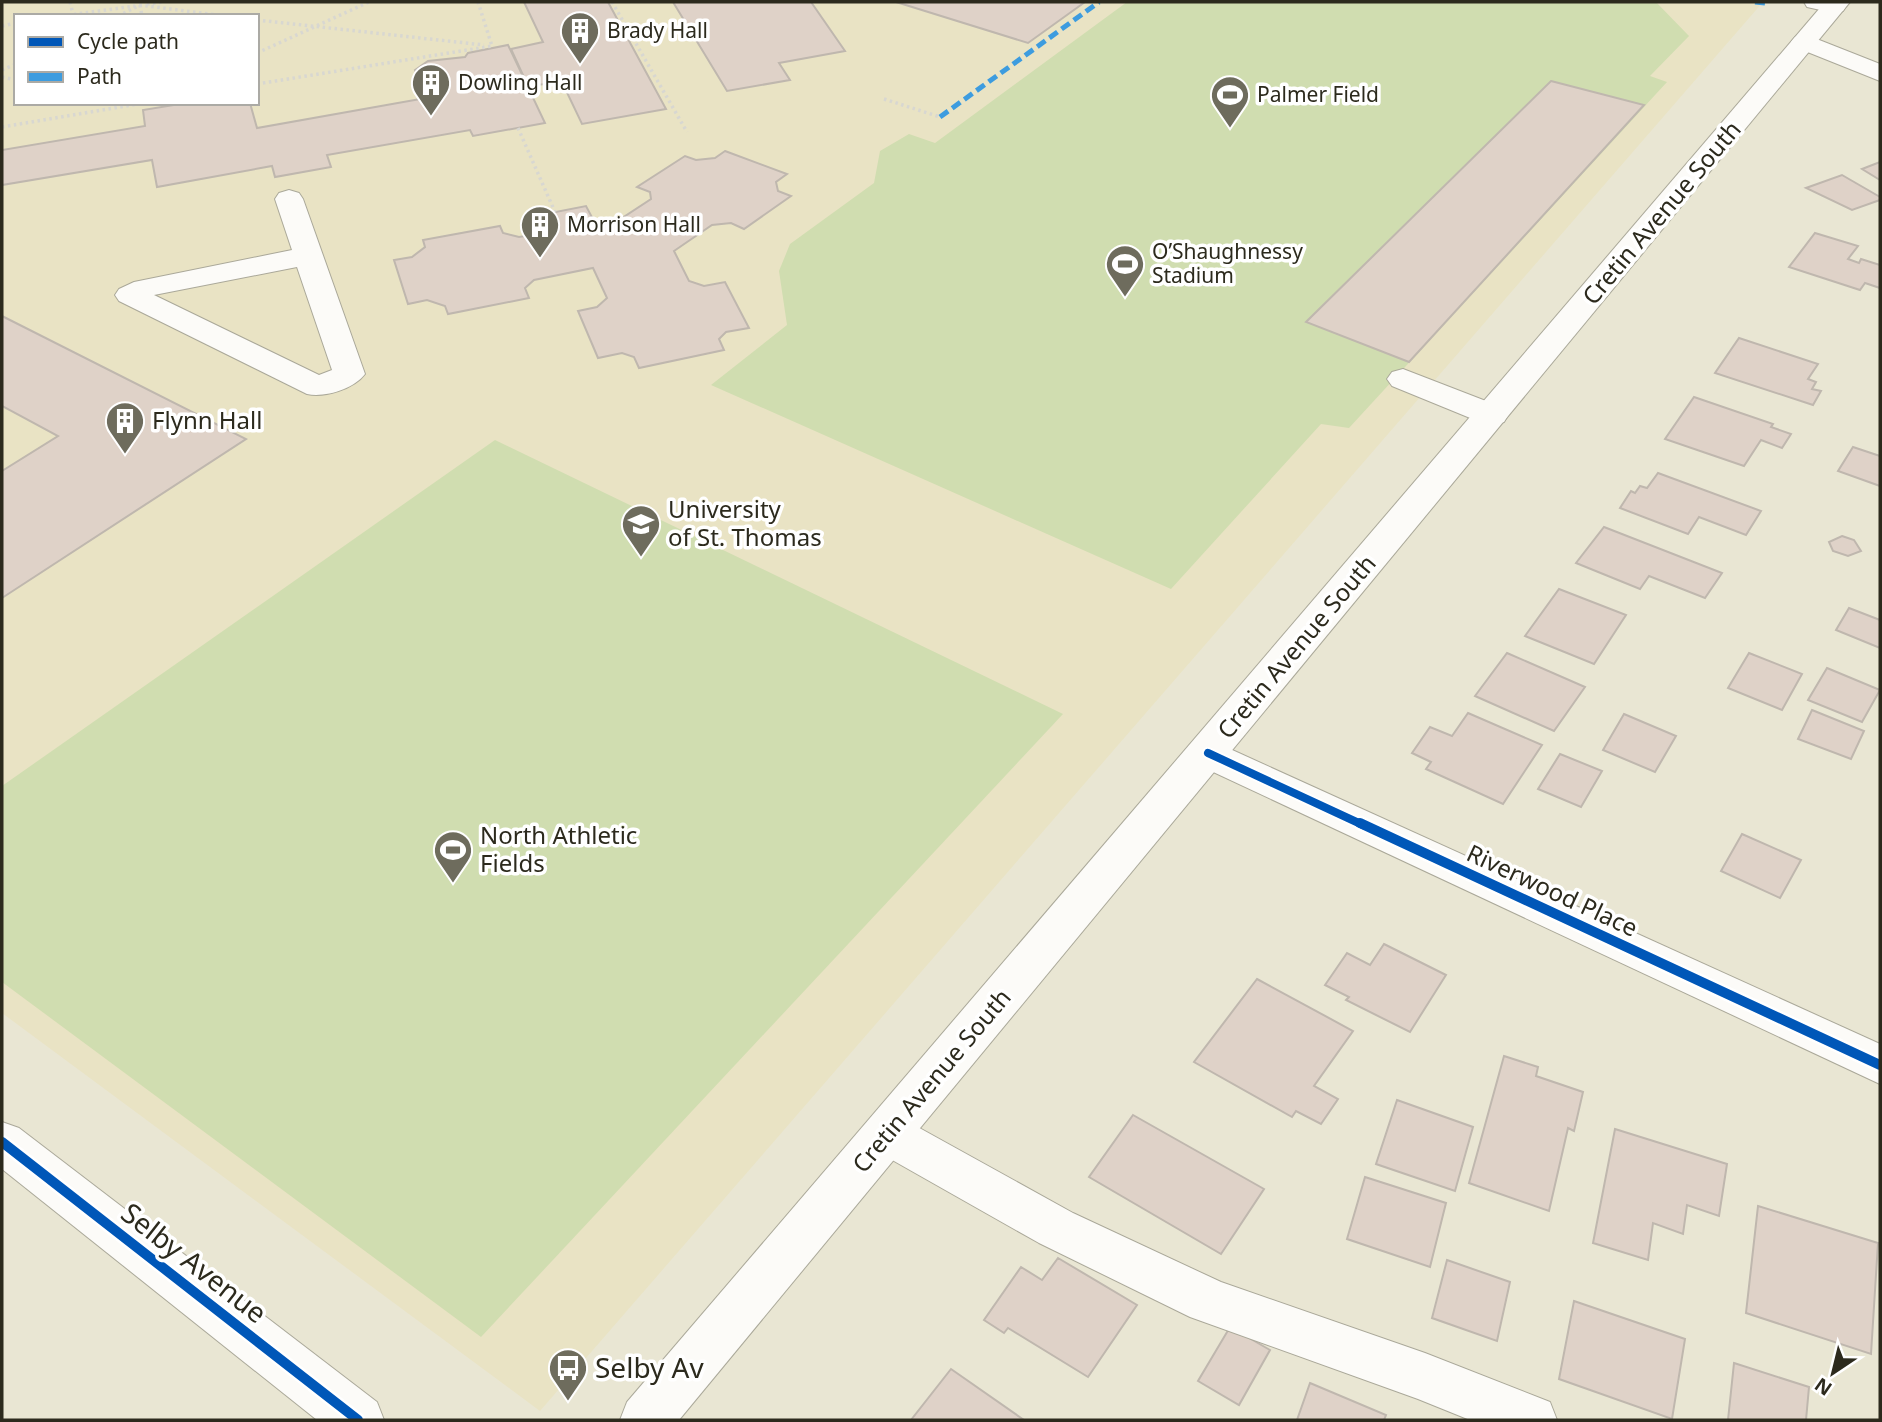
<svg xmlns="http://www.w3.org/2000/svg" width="1882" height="1422" font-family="'Noto Sans',sans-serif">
<rect width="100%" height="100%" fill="#e9e6d3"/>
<path fill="#e9e3c4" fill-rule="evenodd" d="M2,2h1761l-1223,1409 -538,-398zM16,16h241v87h-241z"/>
<g fill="#d0ddb0">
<path d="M1127,2h529l33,34 -39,40 17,6 -318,346 -28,-4 -150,165 -460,-204 76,-60 -8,-54 11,-27 84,-61 6,-32 29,-17 26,9z"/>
<path d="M495,440l568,274 -582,623 -479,-355v-196z"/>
</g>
<g fill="#dfd2c8" stroke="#bfb7ae" stroke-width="2">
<path d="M524,2h84l58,107 -84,15 -20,-42 -34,4 -17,-37 32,-7z"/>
<path d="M673,2h138l34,49 -66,12 11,17 -63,11z"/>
<path d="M896,2h189l-57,41z"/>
<path d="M508,45l37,78 -72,13 -3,-6 -143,25 4,12 -56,10 -3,-11 -115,21 -5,-27 -150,25v-35l143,-24 -2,-16 43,-7h64l7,25 169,-30 -11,-28 13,-9 37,-4 3,-4z"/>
<path d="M1551,81l93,24 -235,257 -103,-40z"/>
<path d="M725,151l62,23 -11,8 2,9 13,5 -47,33 -13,-6 -19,2 -38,26 15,30 15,5 21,-4 24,46 -23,4 -7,7 5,11 -85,18 -5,-11 -12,-4 -24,5 -20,-47 19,-4 10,-9 -14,-30 -59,12 -9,8 4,10 -81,16 -3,-8 -18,-6 -19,4 -14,-44 18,-3 13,-10 -2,-7 77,-14 3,7 16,4 19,-3 -8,-17 56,-11 9,17 27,-5 29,-19 -1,-7 -13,-5 48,-31 11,4 19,-2z"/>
<path d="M1880,162v18l-18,-11z"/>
<path d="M1842,175l38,22v3l-28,10 -46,-22z"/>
<path d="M1815,233l43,13 -10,13 11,4 2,-4 19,6v23l-15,-5 -5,7 -71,-23z"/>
<path d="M2,316l244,123 -244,159v-127l56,-35 -56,-30z"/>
<path d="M1739,338l79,26 -10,15 8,3 -4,7 9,2 -8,14 -98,-32z"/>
<path d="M1694,397l79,27 -2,3 20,7 -9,14 -21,-8 -17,26 -79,-27z"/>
<path d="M1853,447l27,9v30l-42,-15z"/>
<path d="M1658,473l103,38 -15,24 -47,-18 -11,17 -68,-26 11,-17 4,2 5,-7 7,2z"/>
<path d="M1604,527l118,46 -17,25 -56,-22 -9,13 -64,-26z"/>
<path d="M1842,536l12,4 7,11 -13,5 -15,-5 -4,-9z"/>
<path d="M1559,589l67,26 -32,49 -69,-28z"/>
<path d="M1849,608l31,12v28l-44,-18z"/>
<path d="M1507,653l78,34 -31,44 -79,-35z"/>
<path d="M1749,653l53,21 -20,36 -54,-22z"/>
<path d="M1827,668l53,22 -18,32 -54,-22z"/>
<path d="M1812,710l52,21 -13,28 -53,-20z"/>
<path d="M1468,713l74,32 -39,59 -77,-35 5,-7 -19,-9 18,-26 22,9z"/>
<path d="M1624,714l52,22 -21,36 -52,-22z"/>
<path d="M1560,754l42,17 -21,36 -43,-18z"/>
<path d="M1742,834l59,26 -21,38 -59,-27z"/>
<path d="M1384,944l62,31 -36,57 -64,-32 3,-3 -24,-12 22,-32 23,12z"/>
<path d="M1257,979l96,52 -39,55 24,13 -17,25 -25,-13 -4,6 -98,-55z"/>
<path d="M1504,1056l34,11 -2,9 47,16 -9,39 -6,-3 -19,83 -80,-28z"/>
<path d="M1397,1100l76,27 -18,64 -79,-27z"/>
<path d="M1133,1115l131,74 -43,65 -132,-77z"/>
<path d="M1615,1129l112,35 -8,52 -32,-11 -4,29 -30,-11 -5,37 -55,-17z"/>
<path d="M1365,1177l81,26 -16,64 -83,-28z"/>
<path d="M1758,1206l120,37 -7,111 -125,-41z"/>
<path d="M1058,1258l79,47 -49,72 -80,-49 -4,5 -20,-13 37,-53 21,13z"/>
<path d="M1447,1260l63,22 -13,59 -65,-23z"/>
<path d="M1574,1301l111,38 -13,80 -113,-40z"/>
<path d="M1230,1327l40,23 -31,55 -41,-24z"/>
<path d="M1734,1363l75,24 -3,33h-78z"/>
<path d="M951,1369l73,51h-113z"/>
<path d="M1310,1383l76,32 -2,5h-87z"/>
</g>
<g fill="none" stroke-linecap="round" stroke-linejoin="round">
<g stroke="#aaa899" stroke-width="2">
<g id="minor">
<path d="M1804,2h39l3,4 -3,5 -9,2 -27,-6z"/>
<path d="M1804,34l76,30v17l-85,-34 -4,-5 4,-5z"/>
<path d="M289,190l10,3 4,6 62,175c-11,15 -41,24 -58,20l-188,-93 -4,-6 4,-6 15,-7 158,-32 -17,-51 4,-6zM297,267l35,103 -13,5 -165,-80z"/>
<path d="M1403,369l101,39 4,7 -4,7 -12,3 -12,-3 -88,-36 -5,-7 5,-7z"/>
<path d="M1208,739l672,305v40l-686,-321 -6,-10 6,-10z"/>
<path d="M888,1114l17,6 168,93 148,69 204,71 125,49 7,18h-87l-52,-21 -228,-82 -151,-74 -168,-95 -6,-14 6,-14z"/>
<path d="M2,1122l17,6 358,274 7,18h-67l-315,-251z"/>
</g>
</g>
<g stroke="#aaa899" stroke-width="2">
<path id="major" d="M1825,2h25l-1171,1418h-59l7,-18z"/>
</g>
<g stroke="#d8d7d1" stroke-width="3.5" stroke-dasharray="2.5 3.5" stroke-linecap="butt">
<path d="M70,2l3,12"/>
<path d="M612,2l75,130"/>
<path d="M147,4l17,-2"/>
<path d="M140,5l2,11"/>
<path d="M62,16l73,-10"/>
<path d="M118,16l22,-11 84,11"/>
<path d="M257,20l227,25"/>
<path d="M2,26l14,-3"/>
<path d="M257,53l112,-51"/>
<path d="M2,70l14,-6"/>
<path d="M2,77l14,3"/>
<path d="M257,84l235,-38 -14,-44"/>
<path d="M884,99l56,18"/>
<path d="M2,127l142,-24"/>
<path d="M518,128l37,84"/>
</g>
<use href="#minor" fill="#fcfbf8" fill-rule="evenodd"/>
<use href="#major" fill="#fcfbf8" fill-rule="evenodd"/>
<g stroke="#3d9cdf" stroke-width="5" stroke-dasharray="10 5" stroke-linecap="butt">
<path d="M1755,2l10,1"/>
<path d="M940,117l159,-115"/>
</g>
<g stroke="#fff" stroke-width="12">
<path id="cycleway-far1" d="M1208,753l155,72"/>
</g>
<g stroke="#fff" stroke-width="15">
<g id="cycleway">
<path d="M1360,823l520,242"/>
<path d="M2,1142l356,278"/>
</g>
</g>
<use href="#cycleway-far1" stroke="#0057b8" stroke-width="8"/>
<use href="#cycleway" stroke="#0057b8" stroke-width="10"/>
</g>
<defs>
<g id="building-pin" transform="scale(2.0125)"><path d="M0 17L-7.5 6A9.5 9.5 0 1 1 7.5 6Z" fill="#6e6c5d" stroke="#fff"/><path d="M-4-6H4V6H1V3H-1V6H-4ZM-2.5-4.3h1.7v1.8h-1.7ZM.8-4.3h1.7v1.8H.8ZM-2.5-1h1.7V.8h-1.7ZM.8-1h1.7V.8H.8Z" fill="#fff"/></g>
<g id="stadium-pin" transform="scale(2.0125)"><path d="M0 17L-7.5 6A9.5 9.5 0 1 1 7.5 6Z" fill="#6e6c5d" stroke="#fff"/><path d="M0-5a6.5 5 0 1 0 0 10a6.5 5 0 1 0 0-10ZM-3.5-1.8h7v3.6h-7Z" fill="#fff"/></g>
<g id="university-pin" transform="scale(2.0125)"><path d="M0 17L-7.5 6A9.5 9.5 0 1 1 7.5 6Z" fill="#6e6c5d" stroke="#fff"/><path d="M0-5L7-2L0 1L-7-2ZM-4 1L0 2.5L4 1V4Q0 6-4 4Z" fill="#fff"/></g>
<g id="bus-pin" transform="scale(2.0125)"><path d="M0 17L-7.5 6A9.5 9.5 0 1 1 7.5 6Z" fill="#6e6c5d" stroke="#fff"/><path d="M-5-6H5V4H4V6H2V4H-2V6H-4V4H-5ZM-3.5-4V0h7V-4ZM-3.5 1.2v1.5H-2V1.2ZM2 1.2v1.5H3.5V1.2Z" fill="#fff"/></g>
</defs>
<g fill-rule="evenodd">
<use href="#building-pin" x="580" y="31"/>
<use href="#building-pin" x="431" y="83"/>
<use href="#stadium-pin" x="1230" y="95"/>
<use href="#building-pin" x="540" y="225"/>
<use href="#stadium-pin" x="1125" y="264"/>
<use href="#building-pin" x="125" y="421"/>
<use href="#university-pin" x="641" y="524"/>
<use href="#stadium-pin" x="453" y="850"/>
<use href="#bus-pin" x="568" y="1368"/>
</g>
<g text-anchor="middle" stroke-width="7" stroke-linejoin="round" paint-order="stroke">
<g font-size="21" fill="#2c2a1d" stroke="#fff" text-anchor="start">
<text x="607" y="38">Brady Hall</text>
<text x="458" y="90">Dowling Hall</text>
<text x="1257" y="102">Palmer Field</text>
<text x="567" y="232">Morrison Hall</text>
<text x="1152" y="259">O’Shaughnessy<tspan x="1152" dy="24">Stadium</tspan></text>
</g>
<g font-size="24" fill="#2c2a1d" stroke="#fff">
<text transform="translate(1662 213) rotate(-50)" y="8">Cretin Avenue South</text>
<text transform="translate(1297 647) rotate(-50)" y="8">Cretin Avenue South</text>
<text transform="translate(1552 891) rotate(25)" y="8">Riverwood Place</text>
<text transform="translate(932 1081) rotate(-50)" y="8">Cretin Avenue South</text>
</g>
<g font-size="24" fill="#2c2a1d" stroke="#fff" text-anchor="start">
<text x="152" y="429">Flynn Hall</text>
<text x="668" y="518">University<tspan x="668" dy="28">of St. Thomas</tspan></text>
<text x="480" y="844">North Athletic<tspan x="480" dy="28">Fields</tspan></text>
</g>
<g font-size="28" fill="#2c2a1d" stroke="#fff">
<text transform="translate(194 1263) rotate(38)" y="10">Selby Avenue</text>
</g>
<g font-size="28" fill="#2c2a1d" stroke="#fff" text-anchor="start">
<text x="595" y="1378">Selby Av</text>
</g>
</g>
<rect width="1882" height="1422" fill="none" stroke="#2c2a1d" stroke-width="7"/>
<rect x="14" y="14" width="245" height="91" fill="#ffffff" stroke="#abaaa5" stroke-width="2"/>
<rect x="28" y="37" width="35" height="10" fill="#0057b8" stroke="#abaaa5" stroke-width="2"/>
<text x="77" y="49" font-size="21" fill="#2c2a1d">Cycle path</text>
<rect x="28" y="72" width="35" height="10" fill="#3d9cdf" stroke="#abaaa5" stroke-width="2"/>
<text x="77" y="84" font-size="21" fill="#2c2a1d">Path</text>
<g transform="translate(1833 1373) rotate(215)" stroke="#ffffff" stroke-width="5" paint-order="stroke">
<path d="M0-5L12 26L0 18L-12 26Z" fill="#2c2a1d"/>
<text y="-10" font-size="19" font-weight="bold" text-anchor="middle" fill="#2c2a1d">N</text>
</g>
</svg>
